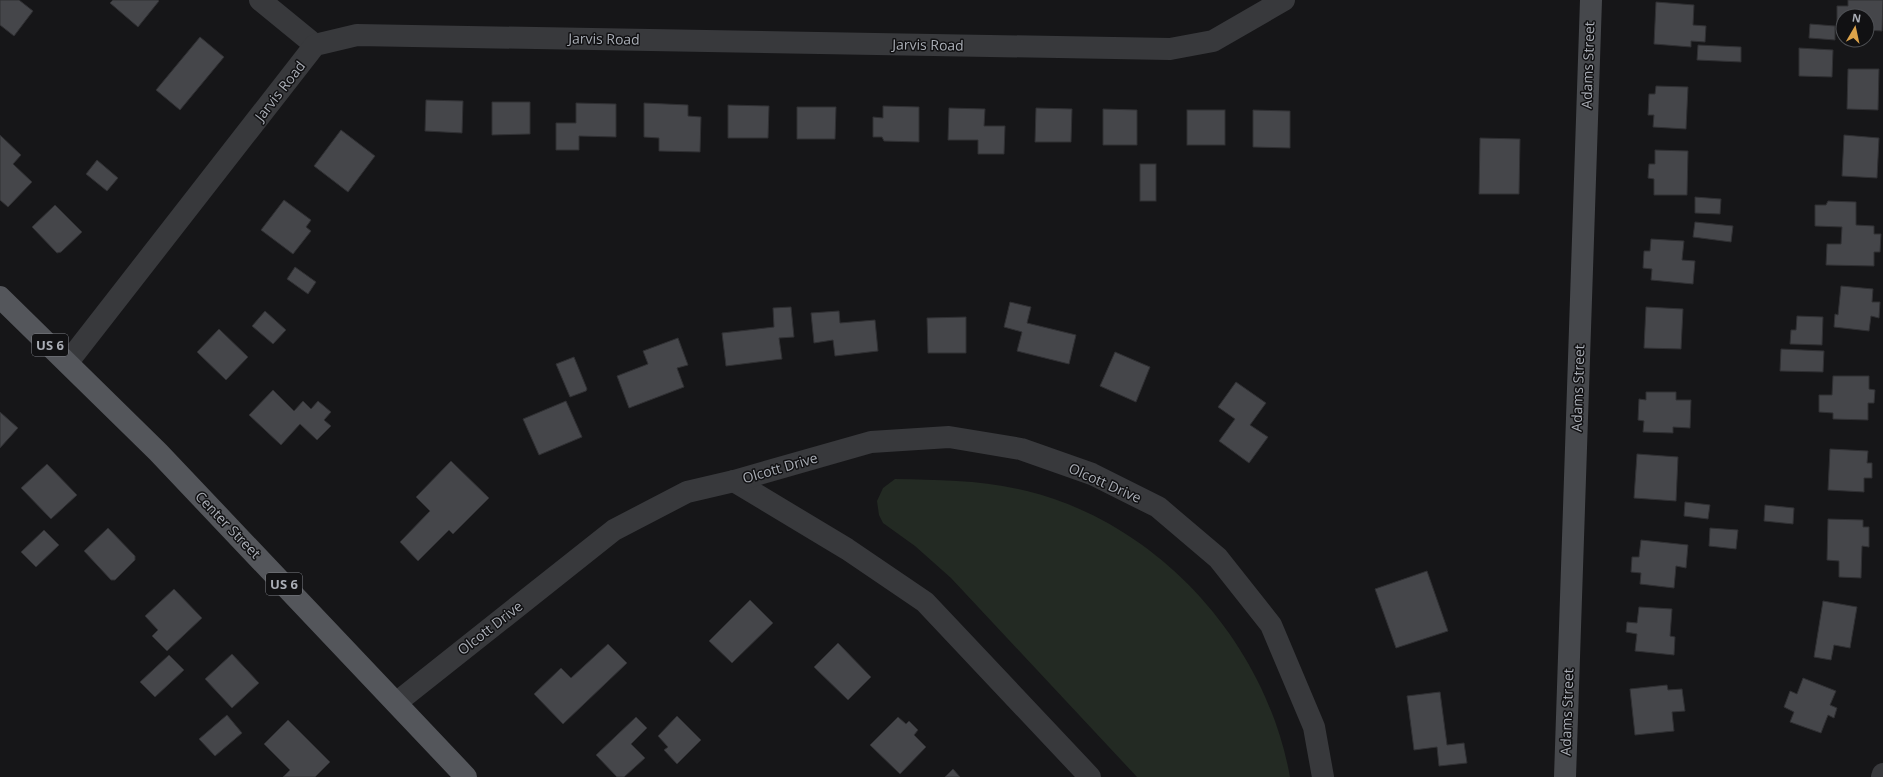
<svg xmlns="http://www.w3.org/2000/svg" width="1883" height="777" font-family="'Open Sans',sans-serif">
<rect width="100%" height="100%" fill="#161618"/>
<path fill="#232a23" d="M895,479c45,1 88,1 132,12 133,33 239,152 263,286h-153l-186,-199 -36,-32 -32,-23 -4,-8 -2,-14 6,-13z"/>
<g fill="#45464a" stroke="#303033">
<path d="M0,0h19l14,11 -19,25 -14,-11z"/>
<path d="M113,0h45l1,1 -21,26 -28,-24z"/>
<path d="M1848,0h35l-1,31 -15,-1v-14h-24v9h-6v-19h11z"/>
<path d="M1656,2l38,3 -1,20 13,1 -1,16 -14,-1v6l-37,-3z"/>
<path d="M1810,24l25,2v14l-26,-2z"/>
<path d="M200,37l24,20 -44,53 -24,-20z"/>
<path d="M1698,45l43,2v15l-44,-2z"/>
<path d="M1799,48l34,2 -1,27 -33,-1z"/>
<path d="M1848,69h31l-1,41 -31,-1z"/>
<path d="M1656,86l32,1 -2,42 -33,-2 1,-12h-6l1,-21h6z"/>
<path d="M426,100l37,1 -1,32 -37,-2z"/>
<path d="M492,102h38v32l-38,1z"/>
<path d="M576,103l40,1v33l-37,-1v14h-23v-27h20z"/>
<path d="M644,103l44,2v11l13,1 -1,35 -41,-1v-13l-15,-1z"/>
<path d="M728,105l41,1 -1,32h-40z"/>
<path d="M883,106l36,1v35l-35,-1 -2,-4h-9v-20l10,1z"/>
<path d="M797,107h39l-1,32h-38z"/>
<path d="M949,108l36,1 -1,17h21l-1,28h-26v-14h-30z"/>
<path d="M1036,108l36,1 -1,33h-36z"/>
<path d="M1103,109l34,1v35h-34z"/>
<rect x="1187" y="110" width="38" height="35"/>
<path d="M1253,110l37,1v37l-37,-1z"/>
<path d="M341,130l34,26 -27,36 -34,-26z"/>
<path d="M0,135l21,20 -8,9 19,18 -24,25 -8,-7z"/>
<path d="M1844,135l35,3 -2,40 -35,-2z"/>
<path d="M1480,138l40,1 -1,55h-40z"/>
<path d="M1655,150l33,1 -1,44h-33v-16l-6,-1 1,-14h6z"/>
<path d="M97,160l21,18 -11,13 -21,-17z"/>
<rect x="1140" y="164" width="16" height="37"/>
<path d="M1695,197l26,2 -1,15 -25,-1z"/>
<path d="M284,200l27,20 -5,7 5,4 -18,23 -32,-24z"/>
<path d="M1828,201l28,1v23l18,1v8h7l-1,18h-6v14l-48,-1 1,-21h14l1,-17 -27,-1v-21h11z"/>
<path d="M55,205l27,27 -21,20 -4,1 -25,-26z"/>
<path d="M1695,222l38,4 -2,16 -38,-5z"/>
<path d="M1651,239l33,2 -2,19 13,1 -2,23 -42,-4 1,-11 -9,-1 1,-17h6z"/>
<path d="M295,267l21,15 -8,12 -21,-15z"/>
<path d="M1841,286l32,3 -1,13h8l-1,16 -8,-2 -2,15 -35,-4 1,-13 3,1z"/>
<path d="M1010,302l21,5 -4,16 49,12 -7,29 -52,-13 5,-19 -18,-5z"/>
<path d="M791,307l3,30 -15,1 3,21 -56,7 -4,-33 52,-6 -1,-19z"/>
<path d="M1646,307l37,2 -2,40 -37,-1z"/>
<path d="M265,311l21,19 -13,14 -21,-18z"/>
<path d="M839,311l1,12 35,-3 3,31 -43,5 -2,-16 -19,3 -3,-30z"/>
<path d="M1797,316l26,1 -1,28 -32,-1 1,-14h5z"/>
<path d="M966,317v36h-38l-1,-35z"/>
<path d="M219,329l29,28 -22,23 -29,-28z"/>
<path d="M678,338l10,27 -11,3 7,19 -55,21 -12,-32 31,-12 -5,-13z"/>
<path d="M1781,349l43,2 -1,21 -43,-1z"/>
<path d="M1115,352l35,15 -14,35 -36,-16z"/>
<path d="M574,357l13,32 -1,2 -16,6 -14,-33z"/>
<path d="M1833,376h36v13l6,1 -1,13h-6v17l-35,-1v-6l-14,-1v-17h13z"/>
<path d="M1236,382l30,21 -16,22 18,12 -19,26 -30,-22 16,-22 -17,-12z"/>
<path d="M273,390l21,21 9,-10 8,8 7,-8 13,11 -7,8 7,6 -14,14 -17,-16 -19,21 -32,-30z"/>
<path d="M1646,392h30v8h15l-1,28 -17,-1v6l-30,-1 1,-11 -6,-1 1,-21 7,1z"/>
<path d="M566,401l16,36 -43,18 -16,-36z"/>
<path d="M0,412l18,16 -18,20z"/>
<path d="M1830,449l38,2 -1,12h5v15h-8v14l-36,-2z"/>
<path d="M1637,454l41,3 -2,44 -42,-3z"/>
<path d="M451,461l38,37 -36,36 -4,-4 -31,31 -18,-19 30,-31 -14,-14z"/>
<path d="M47,464l30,31 -26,24 -30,-31z"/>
<path d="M1685,502l25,3 -2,14 -24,-3z"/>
<path d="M1765,505l29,3 -1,16 -29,-3z"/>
<path d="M1828,519l35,1v7h6v20l-7,-1 -1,32 -22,-1v-16l-12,-1z"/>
<path d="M108,528l27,28v4l-20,20h-4l-27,-29z"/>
<path d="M1710,528l28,2 -2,19 -27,-3z"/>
<path d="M44,530l15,15 -23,22 -15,-15z"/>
<path d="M1641,540l47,5 -2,23 -10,-2 -2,22 -34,-4 1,-11 -10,-1 1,-15h7z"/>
<path d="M1427,571l21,60 -52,17 -21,-59z"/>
<path d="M174,589l28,29 -35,33 -15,-15 6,-6 -13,-14z"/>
<path d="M750,600l23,23 -41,40 -23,-22z"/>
<path d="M1823,601l34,6 -7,41 -16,-3 -3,15 -17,-3z"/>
<path d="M1639,607l33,2 -2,27 5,1 -1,18 -39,-4 2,-17 -11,-2 1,-10 10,1z"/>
<path d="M838,643l33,34 -23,23 -34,-33z"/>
<path d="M608,644l19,19 -64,61 -29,-30 27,-26 10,10z"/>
<path d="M232,654l27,29 -27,25 -27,-29z"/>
<path d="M169,655l15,15 -29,27 -15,-15z"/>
<path d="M1803,678l33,13 -6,14 7,3 -3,10 -6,-3 -7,18 -31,-11 4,-10 -10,-5 6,-16 7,3z"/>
<path d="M1667,685l1,5 14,-1 3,22 -13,1 2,19 -39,4 -5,-46z"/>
<path d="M1440,692l7,53 17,-2 3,20 -28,3 -2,-19 -23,3 -7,-54z"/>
<path d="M227,715l15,18 -27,23 -16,-17z"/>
<path d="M677,716l24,24 -24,24 -13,-14 4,-3 -10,-11z"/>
<path d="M636,717l11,11 -16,16 14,14 -21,19h-7l-21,-22z"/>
<path d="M898,717l8,7 3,-3 9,9 -4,5 12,12 -26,27 -30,-29z"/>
<path d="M288,720l42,42 -15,15h-32l7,-7 -26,-26z"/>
<path d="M953,769l7,8h-15z"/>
</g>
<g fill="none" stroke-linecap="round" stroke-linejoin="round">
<g stroke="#38393c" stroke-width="22">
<path d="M260,0l55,45"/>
<path d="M68,362l247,-317 42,-10 813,14 43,-8 71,-41"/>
<path d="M734,481l113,68 78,53 165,175"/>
<path d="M396,703l218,-173 73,-38 47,-11 137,-39 78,-5 72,12 71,25 66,33 60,51 53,67 43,102 9,50"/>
<path d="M1882,777l1,-3"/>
</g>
<path stroke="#46484c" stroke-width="22" d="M1565,777l26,-777"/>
<path stroke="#54565b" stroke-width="22" d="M0,297l158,155 308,325"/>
</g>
<g text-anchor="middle" stroke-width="3" stroke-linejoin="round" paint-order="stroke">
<g fill="#111113" stroke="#7c7f85" stroke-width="1">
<rect x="32" y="334" width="36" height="22" rx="3"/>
<rect x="266" y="573" width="36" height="22" rx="3"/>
</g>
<g font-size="13" font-weight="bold" fill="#aaaeb6">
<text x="50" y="350">US 6</text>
<text x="284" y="589">US 6</text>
</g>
<g font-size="14" fill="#aaaeb6" stroke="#111113">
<text transform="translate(604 39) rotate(1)" y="5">Jarvis Road</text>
<text transform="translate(928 45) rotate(1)" y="5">Jarvis Road</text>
<text transform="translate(1588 65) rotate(-88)" y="5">Adams Street</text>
<text transform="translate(280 91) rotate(-52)" y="5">Jarvis Road</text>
<text transform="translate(1578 388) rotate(-88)" y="5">Adams Street</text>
<text transform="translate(780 468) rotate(-16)" y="5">Olcott Drive</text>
<text transform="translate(1105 483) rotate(24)" y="5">Olcott Drive</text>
<text transform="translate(228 525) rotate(46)" y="5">Center Street</text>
<text transform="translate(490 628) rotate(-38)" y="5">Olcott Drive</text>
<text transform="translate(1567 712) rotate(-88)" y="5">Adams Street</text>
</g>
</g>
<g transform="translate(1855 28) rotate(9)"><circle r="19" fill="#111113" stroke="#4e5054"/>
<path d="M0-3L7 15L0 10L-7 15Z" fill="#dca34a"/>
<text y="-6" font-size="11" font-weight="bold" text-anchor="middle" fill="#aaaeb6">N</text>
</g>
</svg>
